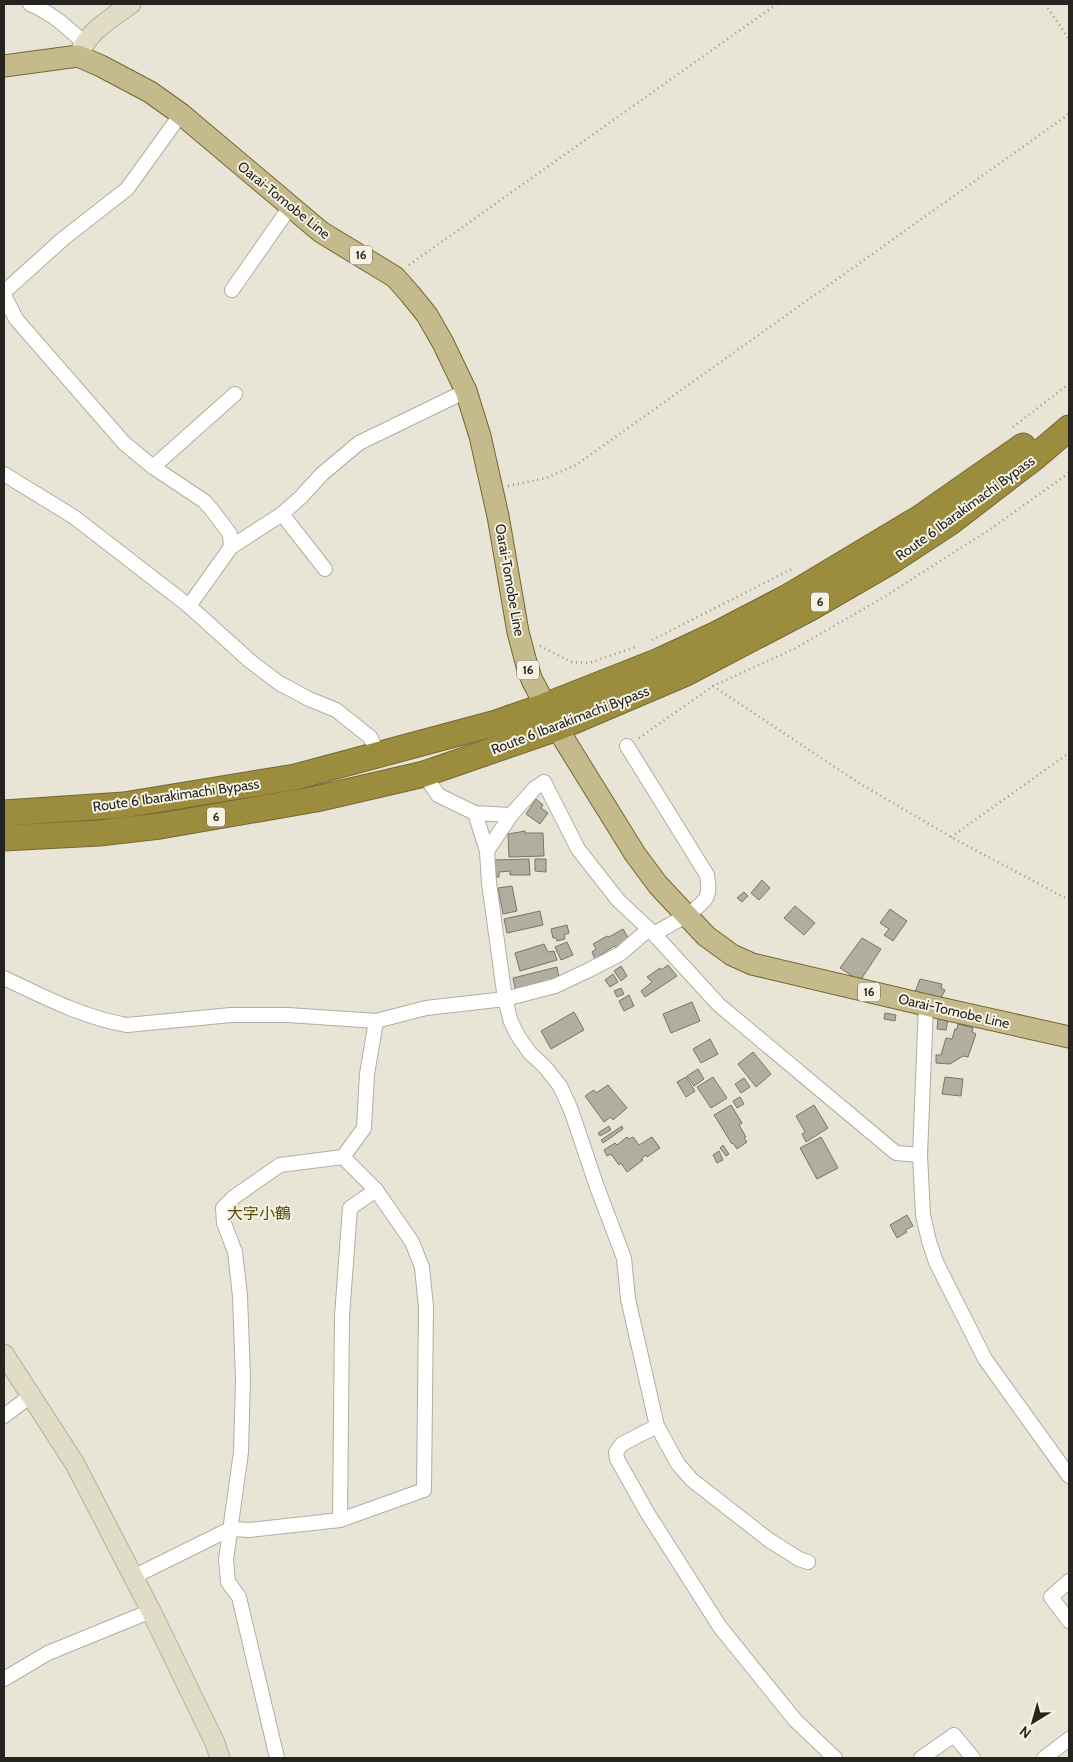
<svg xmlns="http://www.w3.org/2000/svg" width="1073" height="1762" font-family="Cabin,'Noto Sans JP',sans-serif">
<rect width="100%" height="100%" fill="#e8e5d6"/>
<g fill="#b1aea0" stroke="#797668">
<path d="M536,799l7,6 -2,3 7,5 -8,11 -14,-10z"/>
<path d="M525,831v2h18l1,23 -35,1 -1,-23z"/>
<path d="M529,859l1,16h-20v-4l-11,1v5h-3l-1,-17z"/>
<path d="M535,859h11v13l-11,-1z"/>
<path d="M762,880l8,8 -11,12 -8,-7z"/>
<path d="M512,886l5,25 -14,3 -5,-26z"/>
<path d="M744,892l4,4 -6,6 -5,-4z"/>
<path d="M795,906l20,17 -11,12 -20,-17z"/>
<path d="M890,909l17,12 -14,20 -9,-6 5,-6 -9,-6z"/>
<path d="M540,911l3,14 -36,8 -3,-14z"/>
<path d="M567,925l2,8 -5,2 1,4 -8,2 -1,-3h-3l-2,-9z"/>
<path d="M623,929l6,10 -12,9 -3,-2 -19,13 -3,-7 4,-3 -3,-5 14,-8 2,1z"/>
<path d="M862,938l19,11 -21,32 -20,-13z"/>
<path d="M567,942l6,13 -12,5 -6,-13z"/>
<path d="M544,944l4,8 6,-1 3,9 -37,11 -5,-18z"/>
<path d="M668,965l9,11 -32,21 -4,-6 11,-9 -5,-5 13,-9 1,2z"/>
<path d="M621,966l6,10 -6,5 -7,-10z"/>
<path d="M557,967l2,11 -43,14 -3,-14z"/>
<path d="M613,974l5,8 -8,5 -5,-7z"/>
<path d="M920,979l22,5 -1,4 4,2 -4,8 -26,-6z"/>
<path d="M621,988l3,6 -7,3 -3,-6z"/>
<path d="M629,995l5,11 -10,5 -5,-10z"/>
<path d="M692,1002l8,19 -29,12 -8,-19z"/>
<path d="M574,1012l10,18 -33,19 -10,-18z"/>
<path d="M885,1013l11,2 -1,6 -11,-2z"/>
<path d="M938,1018l10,1 -2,11 -9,-1z"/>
<path d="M958,1024l15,4 -1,4 4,2 -8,23 -5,-1 -13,8 -14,-1v-8h5l5,-17 6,1 3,-10h2z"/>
<path d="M710,1039l8,15 -17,9 -8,-14z"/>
<path d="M753,1052l18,22 -15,13 -18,-23z"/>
<path d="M698,1069l6,10 -10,7 -7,-10z"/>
<path d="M686,1077l9,14 -9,6 -9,-15z"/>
<path d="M713,1077l14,21 -16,10 -14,-21z"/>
<path d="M945,1077l18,2 -2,17 -19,-2z"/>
<path d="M744,1078l6,9 -9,6 -6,-9z"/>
<path d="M608,1085l19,23 -14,12 -2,-3 -7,5 -19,-26 9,-6 2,3z"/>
<path d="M740,1097l4,7 -7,4 -4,-7z"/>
<path d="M731,1105l11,18 -3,2 7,12 -2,1 3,4 -10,7 -4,-6 -1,1 -18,-29z"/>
<path d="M814,1105l14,23 -22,14 -4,-8 3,-2 -9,-16z"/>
<path d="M609,1126l2,4 -11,6 -2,-3z"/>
<path d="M622,1126l1,3 -20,14 -2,-3z"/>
<path d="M627,1137l2,2 4,-2 6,8 13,-8 8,11 -13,9 -1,-2 -5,4 2,1 -16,12 -6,-9 -2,2 -8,-11 -4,2 -3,-6 11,-7 2,2z"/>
<path d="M821,1137l17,31 -21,11 -17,-31z"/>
<path d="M723,1145l6,9 -3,2 -6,-8z"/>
<path d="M719,1151l4,9 -6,3 -4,-8z"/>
<path d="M907,1215l6,11 -8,4 2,2 -10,6 -7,-13z"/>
</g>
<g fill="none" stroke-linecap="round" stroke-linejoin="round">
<g stroke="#b1aea0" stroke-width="16">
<g id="street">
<path d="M30,4c22,9 37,23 54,39"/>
<path d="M232,290l58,-83"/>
<path d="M4,292l60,-54 63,-49 54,-75"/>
<path d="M4,295l12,24 108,124 29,24 51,34 8,9 18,24 1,13"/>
<path d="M153,467l82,-73"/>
<path d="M4,474l70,43 115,89 61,55 29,22 30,16 27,11 34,27 9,18"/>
<path d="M282,514l43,55"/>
<path d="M189,606l42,-59 51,-33 19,-17 21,-23 37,-31 107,-52"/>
<path d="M627,746l80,129c1,7 3,16 -1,23 -9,14 -38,27 -52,36"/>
<path d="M424,774l14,21 37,18 36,2"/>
<path d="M475,813l12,38"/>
<path d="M4,978c38,18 80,40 123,47l104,-10h57l88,6 50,-13 79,-9 50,-13 34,-16 31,-16 29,-25"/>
<path d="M926,1005l-6,150 3,60 6,26 7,21 49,97 84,117"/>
<path d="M4,1416l28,-21"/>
<path d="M657,1426l-35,18 -6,8 1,7 31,55 72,113 75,93 40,38"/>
<path d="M340,1520l2,-204 8,-108 26,-18"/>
<path d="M808,1562l-9,-3 -30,-19 -77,-60 -14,-16 -21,-38 -29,-127 -4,-41 -27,-71 -26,-77 -11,-24 -15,-19 -15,-14 -12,-17 -7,-14 -6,-23 -16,-116 -2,-32 24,-36 24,-27 9,-6 34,67 40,51 36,34 65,71 177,148 24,2"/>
<path d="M133,1577l97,-48 20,1 90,-10 84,-30 2,-183 -4,-40 -10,-25 -36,-52 -33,-33"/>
<path d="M1069,1581l-18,16 18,24"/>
<path d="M4,1679l44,-26 103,-42"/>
<path d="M277,1758l-38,-161 -11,-15 -2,-22 15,-108 2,-74 -3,-82 -5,-44 -11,-29 -1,-15 11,-11 46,-32 63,-8 21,-29 3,-54 9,-53"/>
<path d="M921,1758l33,-23 19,23"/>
<path d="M1044,1758l25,-19"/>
</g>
</g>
<g stroke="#b1aea0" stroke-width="21">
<g id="secondary">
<path d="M78,56c11,-26 31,-36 53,-52"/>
<path d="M4,1354l71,110 76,147 64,132 5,15"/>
</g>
</g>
<g stroke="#736833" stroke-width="23">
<path id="primary" d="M4,66l74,-10 23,10 49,26 31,22 140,118 74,45 15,17 17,21 16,28 23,48 14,45 18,80 20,116 9,34 5,14 25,48 78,126 23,31 48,51 26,19 20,9 174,41 143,32"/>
</g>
<g stroke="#736833" stroke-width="27">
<g id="highway">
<path d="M4,813l120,-8 171,-28 201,-54 49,-17 114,-45 58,-27 71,-37 132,-79 103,-72"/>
<path d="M4,838l95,-5 61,-7 156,-27 108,-25 133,-46 129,-55 124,-65 81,-47 58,-38 86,-66 34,-29"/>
</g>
</g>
<g stroke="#969388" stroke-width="2.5" stroke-dasharray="1 4" stroke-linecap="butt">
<path d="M1045,4l24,35"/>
<path d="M409,265l368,-261"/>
<path d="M1013,427l56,-43"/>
<path d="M508,486l38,-8 30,-13 493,-351"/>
<path d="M652,640l140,-71"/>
<path d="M540,646l31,16 18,1 49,-17"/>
<path d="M713,686l146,97 92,54 118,63"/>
<path d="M639,738l74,-52 81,-37 90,-52 105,-67 80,-57"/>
<path d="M951,837l118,-84"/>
</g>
<use href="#street" stroke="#fff" stroke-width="14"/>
<use href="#secondary" stroke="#e1dcc5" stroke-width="19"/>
<use href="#primary" stroke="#c4ba8b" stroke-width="21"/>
<use href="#highway" stroke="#9c8c3e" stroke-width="25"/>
</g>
<g text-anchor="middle" stroke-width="4" stroke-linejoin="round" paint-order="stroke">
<g fill="#f5f2e3" stroke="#64625a" stroke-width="1">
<rect x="350" y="245.5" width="22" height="19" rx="4"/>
<rect x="811" y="592.5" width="18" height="19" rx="4"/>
<rect x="517" y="660.5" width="22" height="19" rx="4"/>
<rect x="207" y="807.5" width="18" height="19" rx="4"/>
<rect x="858" y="982.5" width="22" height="19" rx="4"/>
</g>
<g font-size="12" font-weight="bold" fill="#26241f">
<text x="361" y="259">16</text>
<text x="820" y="606">6</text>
<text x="528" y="674">16</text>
<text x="216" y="821">6</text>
<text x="869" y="996">16</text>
</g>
<g font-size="14" fill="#26241f" stroke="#f5f2e3">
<text transform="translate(284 200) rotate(39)" y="5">Oarai-Tomobe Line</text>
<text transform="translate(965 508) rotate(-36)" y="5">Route 6 Ibarakimachi Bypass</text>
<text transform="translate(510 580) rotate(80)" y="5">Oarai-Tomobe Line</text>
<text transform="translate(570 720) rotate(-21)" y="5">Route 6 Ibarakimachi Bypass</text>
<text transform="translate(176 795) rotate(-8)" y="5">Route 6 Ibarakimachi Bypass</text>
<text transform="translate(954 1011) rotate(13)" y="5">Oarai-Tomobe Line</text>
</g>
<g font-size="16" fill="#584c0c" stroke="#f5f2e3">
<text x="259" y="1219">大字小鶴</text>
</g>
</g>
<rect width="1073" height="1762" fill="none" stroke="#26241f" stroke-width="10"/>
<g transform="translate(1033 1722) rotate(217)" stroke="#f5f2e3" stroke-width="4" paint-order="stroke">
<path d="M0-4L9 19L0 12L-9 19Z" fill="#26241f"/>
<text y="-8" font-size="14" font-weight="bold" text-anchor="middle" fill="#26241f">N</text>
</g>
</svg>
